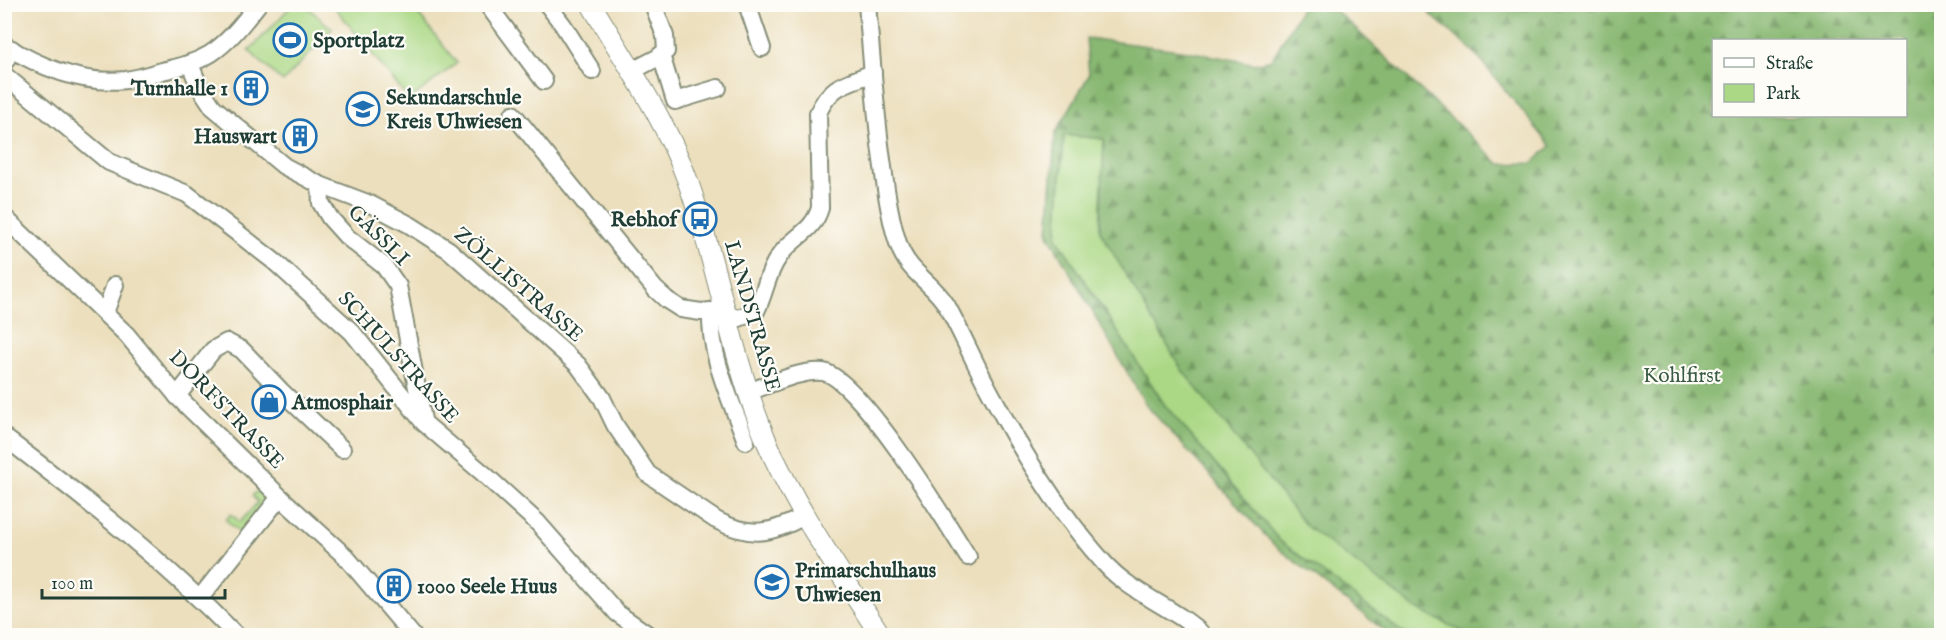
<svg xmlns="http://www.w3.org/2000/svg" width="1946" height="640" font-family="'IM FELL English',serif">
<defs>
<pattern id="forest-firs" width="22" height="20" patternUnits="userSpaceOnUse" patternTransform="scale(1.5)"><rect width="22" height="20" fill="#88b872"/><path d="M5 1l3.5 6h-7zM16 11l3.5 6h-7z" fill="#6f975e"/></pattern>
</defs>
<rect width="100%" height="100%" fill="#fdfcf7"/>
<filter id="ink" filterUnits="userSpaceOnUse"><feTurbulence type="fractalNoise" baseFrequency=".0167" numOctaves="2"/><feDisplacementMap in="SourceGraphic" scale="12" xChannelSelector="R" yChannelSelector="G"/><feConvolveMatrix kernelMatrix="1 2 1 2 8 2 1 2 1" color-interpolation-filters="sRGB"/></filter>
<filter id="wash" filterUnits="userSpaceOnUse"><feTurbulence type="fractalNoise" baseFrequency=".008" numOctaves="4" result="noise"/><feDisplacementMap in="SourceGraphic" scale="24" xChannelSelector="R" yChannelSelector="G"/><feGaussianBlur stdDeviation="1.35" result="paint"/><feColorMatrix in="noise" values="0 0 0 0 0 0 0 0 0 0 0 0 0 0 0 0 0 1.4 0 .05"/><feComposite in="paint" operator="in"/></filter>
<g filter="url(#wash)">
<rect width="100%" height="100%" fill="#ecdfbd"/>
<g fill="#abd885" stroke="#658a5c" stroke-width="1.5">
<path d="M292,5h13l27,24 -49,53 -34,-31z"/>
<path d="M333,5h78l46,58 -48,37z"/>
<path d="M1064,135l41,4 -5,92 317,378 52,26 -66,-1 -123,-93 -116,-137 -107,-166z"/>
<path d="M259,489l9,8v4l-27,33 -15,-14 5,-6 9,8 18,-20 -6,-6z"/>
</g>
<path fill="url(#forest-firs)" stroke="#547a53" stroke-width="1.5" fill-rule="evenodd" d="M1303,5h27l170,159 32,-1 19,-17 -77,-94 -45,-39 -1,-8h513v630h-472l-52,-26 -111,-83 -124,-156 -82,-139 4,-92 -40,-4 -7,103 107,166 116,137 126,94h-16l-116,-90 -128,-140 -98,-171 7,-100 34,-59 -3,-37 101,13 69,13 16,-5zM1714,40h192v76h-192z"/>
</g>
<g filter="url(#ink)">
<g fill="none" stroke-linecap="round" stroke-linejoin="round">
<g stroke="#868e78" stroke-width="20">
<g id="minor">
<path d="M487,4l57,77"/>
<path d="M547,4l16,21 29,46"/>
<path d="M747,4l15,44"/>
<path d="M867,4c5,55 8,109 16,163 3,25 7,52 15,76 10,31 34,38 49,63 17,31 30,63 47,93 30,57 69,118 111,165 28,31 70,43 99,72"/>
<path d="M4,45c36,22 80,40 122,35 13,-2 25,-6 36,-9 17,-4 33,-8 48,-17 19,-12 34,-32 48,-50"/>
<path d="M661,55l14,46 43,-13"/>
<path d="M4,63l8,-14"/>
<path d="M190,64l9,22 14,21 71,59 36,19 50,19 40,21 39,25 129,115 24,33 13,27 33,49 68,46c34,18 56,14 88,-4"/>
<path d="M632,71l25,-13 9,-7 -1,-15 -12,-32"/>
<path d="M4,75l105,87 78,32 88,68 77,70 72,91 60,51 54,49 79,90 33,23"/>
<path d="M513,114l142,175 12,11 14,9 20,3 10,-1 28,7 17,-7c9,-17 11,-38 22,-53 13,-21 35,-25 42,-50l-2,-95c13,-29 28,-29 55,-40"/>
<path d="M320,185l1,18 9,15 17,19 37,29 14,20 25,134"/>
<path d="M4,217l123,118 50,61 103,101 66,60 67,79"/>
<path d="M711,311c-2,45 20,89 35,130"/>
<path d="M105,313l10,-28"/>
<path d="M748,392c21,-7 54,-23 75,-20 35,5 124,151 145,185"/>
<path d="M177,396l36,-46 14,-8 15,8 39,41 61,58"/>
<path d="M4,437c83,63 160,124 233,199"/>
<path d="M200,598l80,-101"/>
</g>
</g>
<g stroke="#868e78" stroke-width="22">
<path id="major" d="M591,4c34,58 73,112 96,175 31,86 44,177 79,261 30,70 74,132 115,196"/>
</g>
<use href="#minor" stroke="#fff" stroke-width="16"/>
<use href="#major" stroke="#fff" stroke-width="20"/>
</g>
</g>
<defs>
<g id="stadium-ring" transform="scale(1.725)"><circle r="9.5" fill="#fdfcf7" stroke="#1f6fb2" stroke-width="1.5"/><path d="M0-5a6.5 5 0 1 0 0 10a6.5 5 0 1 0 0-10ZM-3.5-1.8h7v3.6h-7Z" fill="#1f6fb2"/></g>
<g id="building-ring" transform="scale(1.725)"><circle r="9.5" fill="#fdfcf7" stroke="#1f6fb2" stroke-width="1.5"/><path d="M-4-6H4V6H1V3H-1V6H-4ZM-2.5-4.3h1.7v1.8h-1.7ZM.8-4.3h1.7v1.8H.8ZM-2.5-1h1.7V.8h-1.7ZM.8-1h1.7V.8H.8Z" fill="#1f6fb2"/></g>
<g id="school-ring" transform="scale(1.725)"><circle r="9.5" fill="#fdfcf7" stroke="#1f6fb2" stroke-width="1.5"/><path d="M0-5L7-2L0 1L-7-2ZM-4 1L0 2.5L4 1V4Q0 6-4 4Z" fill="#1f6fb2"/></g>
<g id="bus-ring" transform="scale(1.725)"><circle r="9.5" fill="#fdfcf7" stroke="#1f6fb2" stroke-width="1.5"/><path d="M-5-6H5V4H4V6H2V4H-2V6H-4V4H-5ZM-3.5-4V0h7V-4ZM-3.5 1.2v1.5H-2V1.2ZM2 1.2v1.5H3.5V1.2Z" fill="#1f6fb2"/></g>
<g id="shop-ring" transform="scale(1.725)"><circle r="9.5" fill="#fdfcf7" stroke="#1f6fb2" stroke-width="1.5"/><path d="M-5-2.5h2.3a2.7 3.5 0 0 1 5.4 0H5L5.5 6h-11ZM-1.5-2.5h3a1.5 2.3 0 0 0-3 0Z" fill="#1f6fb2"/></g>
</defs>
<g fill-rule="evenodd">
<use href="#stadium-ring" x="290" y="40"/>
<use href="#building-ring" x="251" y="88"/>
<use href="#school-ring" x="363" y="109"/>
<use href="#building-ring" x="300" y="136"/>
<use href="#bus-ring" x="700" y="219"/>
<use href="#shop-ring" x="269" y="402"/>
<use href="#school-ring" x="772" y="582"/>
<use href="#building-ring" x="394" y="586"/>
</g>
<g text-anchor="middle" stroke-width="4.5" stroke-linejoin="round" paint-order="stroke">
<g font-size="21" font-weight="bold" fill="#1f3d34" stroke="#fdfcf7" text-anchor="start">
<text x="313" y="47">Sportplatz</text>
<text x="228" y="95" text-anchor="end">Turnhalle 1</text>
<text x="386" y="104">Sekundarschule<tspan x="386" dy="24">Kreis Uhwiesen</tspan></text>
<text x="277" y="143" text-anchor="end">Hauswart</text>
<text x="677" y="226" text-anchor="end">Rebhof</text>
<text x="292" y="409">Atmosphair</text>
<text x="795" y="577">Primarschulhaus<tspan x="795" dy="24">Uhwiesen</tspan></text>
<text x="417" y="593">1000 Seele Huus</text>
</g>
<g font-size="21" fill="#1f3d34" stroke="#fdfcf7">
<text transform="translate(379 235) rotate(45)" y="7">GÄSSLI</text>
<text transform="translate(519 284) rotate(41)" y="7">ZÖLLISTRASSE</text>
<text transform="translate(753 316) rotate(74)" y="7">LANDSTRASSE</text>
<text transform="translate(399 357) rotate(48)" y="7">SCHULSTRASSE</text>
<text transform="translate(227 409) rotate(46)" y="7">DORFSTRASSE</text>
</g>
<g font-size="21" fill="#3b5c44" stroke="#fdfcf7">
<text x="1682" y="382">Kohlfirst</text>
</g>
</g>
<rect width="1946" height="640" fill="none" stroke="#fdfcf7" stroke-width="24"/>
<rect x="1712" y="39" width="195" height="78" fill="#fdfcf7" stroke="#a4b0a9" stroke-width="1.5"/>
<rect x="1724" y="58" width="30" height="9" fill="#ffffff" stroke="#a4b0a9" stroke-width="1.5"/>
<text x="1766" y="69" font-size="18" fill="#1f3d34">Straße</text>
<rect x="1724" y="84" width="30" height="18" fill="#abd885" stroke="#a4b0a9" stroke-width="1.5"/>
<text x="1766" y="99" font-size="18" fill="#1f3d34">Park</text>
<path d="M42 589v9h183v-9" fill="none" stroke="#1f3d34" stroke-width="3"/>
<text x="51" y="589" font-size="18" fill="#1f3d34" stroke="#fdfcf7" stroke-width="4.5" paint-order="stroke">100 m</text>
</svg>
